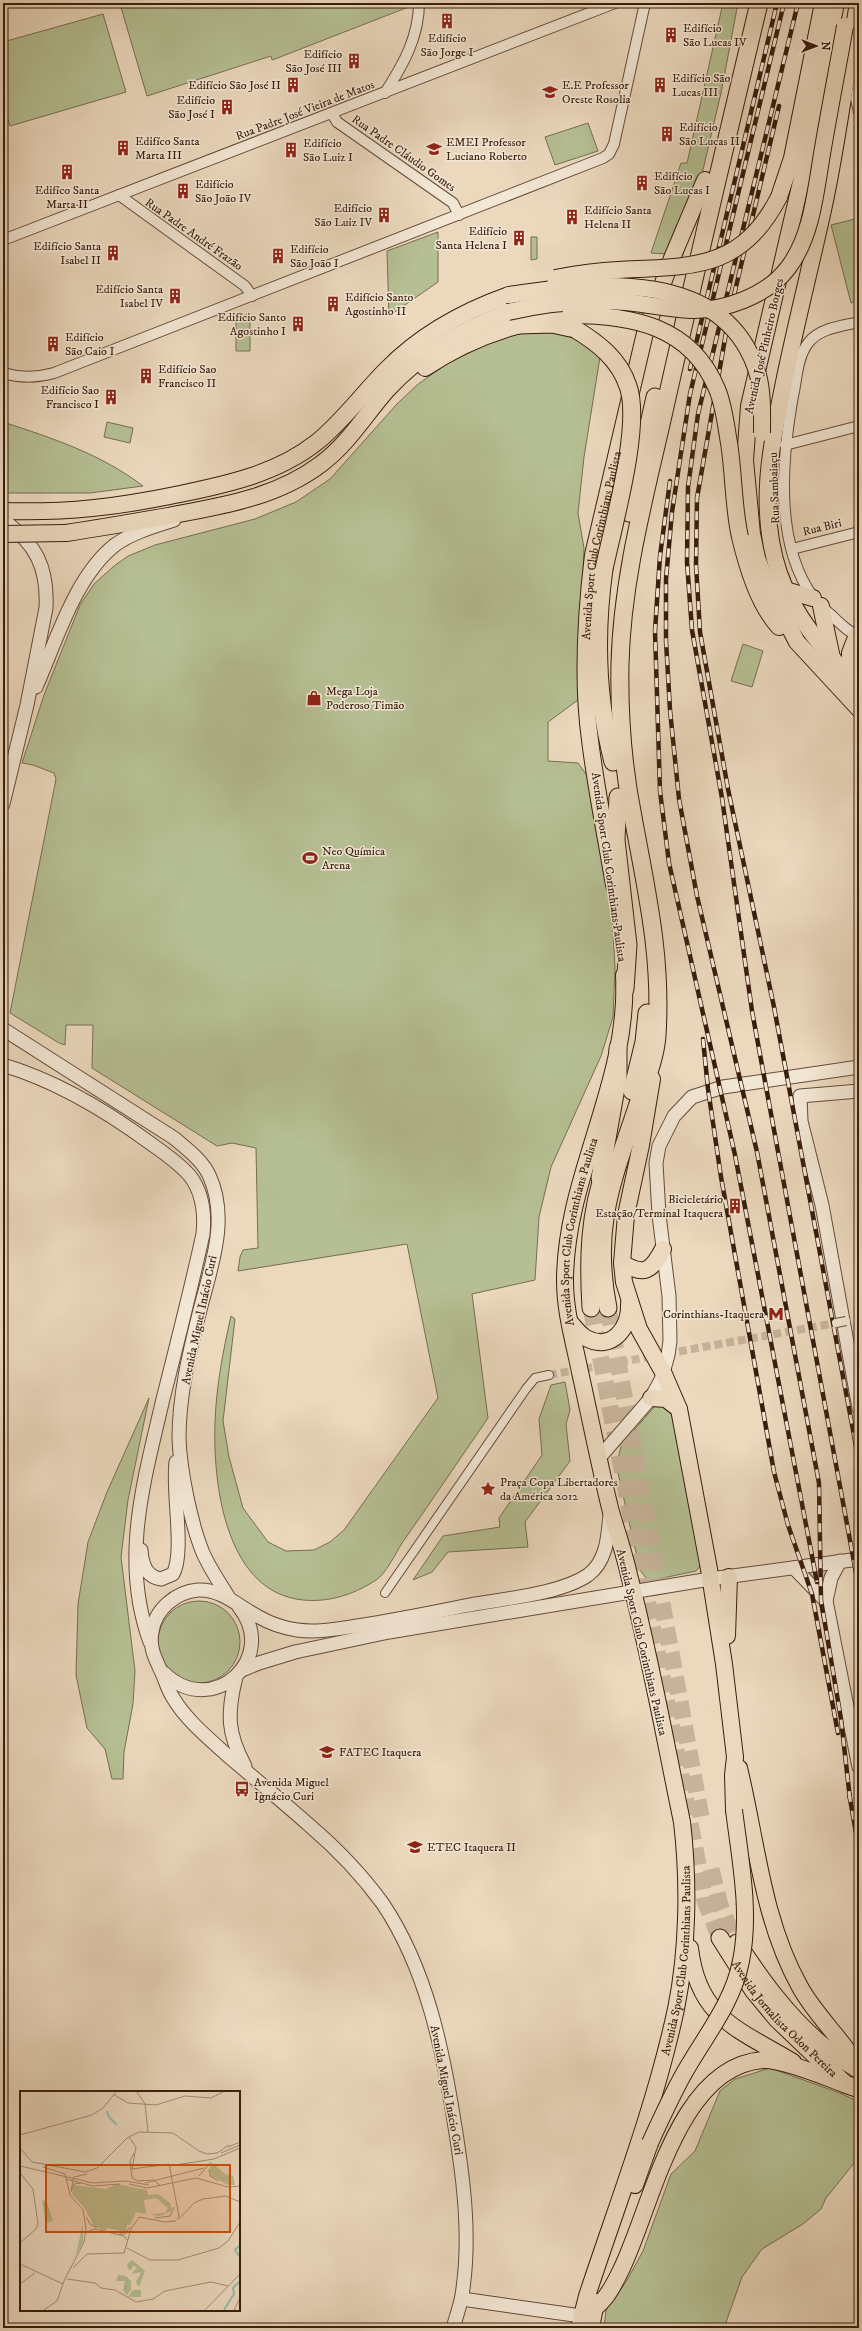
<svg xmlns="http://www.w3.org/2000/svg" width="862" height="2331" font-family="'IM FELL DW Pica',serif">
<rect width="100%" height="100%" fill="#ebd8bd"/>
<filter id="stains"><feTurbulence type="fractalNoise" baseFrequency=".005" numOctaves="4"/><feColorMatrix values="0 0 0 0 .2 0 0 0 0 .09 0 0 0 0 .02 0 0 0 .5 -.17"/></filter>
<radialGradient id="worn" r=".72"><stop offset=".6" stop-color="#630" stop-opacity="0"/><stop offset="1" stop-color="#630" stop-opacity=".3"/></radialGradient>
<g fill="#b5bf93" stroke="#776e50">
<path d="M411,3v3l-136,53 -3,1 -1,-4 -124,40 -27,-92z"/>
<path d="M723,3h15l-17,90 -38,162 -32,-2 30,-90h6z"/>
<path d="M103,14l23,78 -116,34 -7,-24v-60z"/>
<path d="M588,123l10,28 -43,14 -10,-28z"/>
<path d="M859,218v83l-8,2 -20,-78z"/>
<path d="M438,232v50l-49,34 -2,-65z"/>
<path d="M531,237h6v22l-6,1z"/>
<path d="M250,313v38h-14v-33z"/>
<path d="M563,330l31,19 6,8 -16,100 -6,56 6,35 -6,152 -30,22v39l30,2 13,18 21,128 3,60 -2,48 -12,39 -50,111 -12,50 -4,63 -63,14 16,124c-29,42 -57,84 -86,125 -6,10 -17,32 -26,37 -24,16 -52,24 -80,19 -71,-13 -83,-116 -81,-175 1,-37 8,-73 16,-108l4,3 -12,102 6,36 14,51 25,34 18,9 28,-1 16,-8 14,-12 94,-132 -31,-154 -169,27 2,-14 3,-7 15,-2 -2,-100 -24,-5 -15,3 -125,-78 1,-43h-27l-1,20 -6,-2 -49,-30 46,-234 -2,-6 -21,-8 -11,-2 22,-68 36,-90 14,-21 20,-18 14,-10 27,-11 100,-26 41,-17 34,-23 67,-75 20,-19 29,-21 27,-13 20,-17z"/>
<path d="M3,422c49,16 98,32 140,64l-53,7h-87z"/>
<path d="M107,422l26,6 -3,15 -26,-6z"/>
<path d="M743,644l20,7 -11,36 -21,-6z"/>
<path d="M565,1382l5,28 -4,14 4,37 -45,61 3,25 -80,5 -16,20 -19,8 30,-44 57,-9 -1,-9 43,-63 -3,-36 12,-34z"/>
<path d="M149,1398l-21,102 -7,57 14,114 -2,33 -9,48 -1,27h-11l-7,-30 -18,-21 -11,-53 2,-71 10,-62 19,-50z"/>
<path d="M661,1405l11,5 30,154 -6,7 -43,9 -7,-2 -6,-8 -24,-106 6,-20 33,-38z"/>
<circle cx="199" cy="1642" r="41"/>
<path d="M770,2068l70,25 19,9v55l-33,41 -5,11 -18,15 -41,25 -20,28 -18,51h-120l2,-18 20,-28 17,-31 28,-77 24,-23 25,-60 15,-12z"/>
</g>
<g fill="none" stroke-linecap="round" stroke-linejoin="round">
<path stroke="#c7b39a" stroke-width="8" stroke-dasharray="8 4" stroke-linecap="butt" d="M549,1375l287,-52"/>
<path stroke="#c7b39a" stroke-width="13" stroke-dasharray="13 6" stroke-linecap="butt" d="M810,1582v-5l3,-3 12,-2 6,6"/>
<g stroke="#c7b39a" stroke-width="17" stroke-dasharray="17 8" stroke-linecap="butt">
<path d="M591,1308l114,593 15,37"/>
<path d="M608,1308l93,509"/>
<path d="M711,1869l9,36 12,30"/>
</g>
<g stroke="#664c39" stroke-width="10">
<path id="pedestrian" d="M385,1593l141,-204 9,-11 14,-3"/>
</g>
<g stroke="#664c39" stroke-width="12">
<g id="minor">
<path d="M859,80l-3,19 3,13"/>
<path d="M385,93c18,-28 34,-56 34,-90"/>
<path d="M332,113l5,9 116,81 6,12"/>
<path d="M119,195l126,91 7,10"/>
<path d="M3,240l612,-237"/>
<path d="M859,322c-16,4 -39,6 -50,20 -12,14 -12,37 -16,54 -11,62 -19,147 20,201 4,7 11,12 17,17 9,8 18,19 29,21"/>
<path d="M3,373c17,5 33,5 51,0l549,-215 6,-4 5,-10 31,-141"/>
<path d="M785,445l74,-19"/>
<path d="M792,549l67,-17"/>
</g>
</g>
<g stroke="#664c39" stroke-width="15">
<g id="tertiary">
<path d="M3,520c33,24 45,47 43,88l-19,97 -24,99"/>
<path d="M36,687c20,-45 39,-111 79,-142 16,-12 40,-19 59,-25"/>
<path d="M3,1029l171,109c13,11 28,22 35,37 21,45 1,94 -10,139 -10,40 -20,82 -20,124 1,32 12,86 24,115 7,16 17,30 26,45"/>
<path d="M3,1065c54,16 102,45 147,78 14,10 29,20 40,33 13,17 15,38 13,58 -12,55 -26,110 -40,165 -19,82 -43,161 -13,243"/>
<path d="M859,1091l-59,5 1,25 21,84 37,203"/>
<path d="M599,1458l52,-60 10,-18 7,-25 2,-14 -1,-45 -10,-81 -3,-52 3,-17 15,-30 18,-19 31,-10 136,-20"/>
<path d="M141,1550c1,14 5,27 20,29l12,-5c12,-22 -1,-82 3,-112"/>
<path d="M840,1561l-9,17 -5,23 33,166"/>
<path d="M794,1568l32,33"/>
<path d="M242,1670l17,-7 36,-11 94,-20 321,-53 149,-20"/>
<path d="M164,1673c48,47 116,-15 75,-66"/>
<path d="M236,1677c-9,36 -9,56 9,89"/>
<path d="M462,2299l119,17"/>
<path d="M453,2328c3,-11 7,-21 9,-33 9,-55 2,-113 -7,-168 -12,-77 -28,-157 -72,-223 -21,-29 -47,-56 -74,-79 -27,-24 -55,-47 -82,-70 -20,-18 -42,-36 -55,-59 -5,-8 -7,-17 -11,-25 -6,-13 -12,-24 -9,-39 3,-23 24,-40 46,-42 24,-1 41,17 61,27 12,7 25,11 38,13 22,3 45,-2 67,-5 34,-6 67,-12 100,-19 35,-7 95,-11 124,-31 19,-14 20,-39 22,-61"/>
</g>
</g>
<g stroke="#391d0d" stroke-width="18">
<g id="primary">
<path d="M836,3l-32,166 -55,237 -4,54 7,74 5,24 10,26 30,58 62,67"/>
<path d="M858,3c-12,69 -20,139 -35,207 -13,59 -28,118 -40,177 -13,62 -25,124 -4,186 15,45 48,80 80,115"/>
<path d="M779,197l13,-39 31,-155"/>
<path d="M425,368c44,-30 92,-46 145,-53"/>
<path d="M3,511c65,2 114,-4 177,-17 49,-10 98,-21 137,-52 26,-21 46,-49 69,-72 34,-35 78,-59 123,-75"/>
<path d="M66,533c34,-5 68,-11 102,-17 53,-10 108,-18 153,-52 27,-20 44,-49 66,-74 34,-37 75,-60 121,-78"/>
<path d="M740,537c7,29 18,67 39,90"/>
<path d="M785,590l28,8"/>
<path d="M821,606l11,52"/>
<path d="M850,677v-24l7,-18"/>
<path id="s1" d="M614,885c-8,-48 -18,-96 -24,-145 -8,-58 -4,-127 3,-185l52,-222 27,-75 33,-78"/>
<path d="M652,1079l-11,66 -15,70 -4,48 2,19 15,47 24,43 16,37 30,160 15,95 11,93 -2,18 1,35"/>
<path d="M622,1263c22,13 29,9 41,-14"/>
<path d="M570,1322c5,6 9,12 16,16 25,14 45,-10 43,-35"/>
<path d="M651,1398l15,1 13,10"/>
<path d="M727,1636l2,-59"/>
<path d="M739,1768c18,74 23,151 61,219 16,29 42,52 59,80"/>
<path d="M690,1948c8,70 48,81 103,114"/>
<path d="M635,2185l15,-42"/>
<path d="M581,2316c21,-8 31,-27 40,-46 31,-63 56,-204 142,-210 20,-1 62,17 81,24"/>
<path id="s2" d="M579,2328l8,-32c31,-94 68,-189 89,-287 12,-59 13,-127 6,-187 -17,-82 -32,-166 -53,-247 -5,-23 -13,-45 -19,-67 -11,-45 -20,-91 -30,-136 -6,-30 -15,-60 -15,-91 0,-105 65,-199 59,-306"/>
<path d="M591,2328l5,-26"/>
</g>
</g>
<g stroke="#391d0d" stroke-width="19">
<g id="trunk">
<path d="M518,325l34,-1 23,5"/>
<path d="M629,513l26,-116"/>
<path d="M604,569c-9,64 -7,131 9,193"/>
<path d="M618,797l-2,43 12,105 -3,44"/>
<path d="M632,1091l12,-49 3,-29"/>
<path d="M600,1178l18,-101v-29"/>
<path d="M591,1308c-3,-49 -2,-94 15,-141"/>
<path d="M608,1308c-16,-81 4,-126 29,-201 8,-24 18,-47 20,-71 5,-80 -10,-142 -24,-219 -10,-50 -14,-102 -13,-153 2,-87 26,-172 45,-257 30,-135 62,-269 94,-404"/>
<path id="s3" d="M720,1938l33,52 24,29 68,65 14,5"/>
<path d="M737,1943c25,38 51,74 86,103 11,9 24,16 36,24"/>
</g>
</g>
<use href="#pedestrian" stroke="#f2e6d4" stroke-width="8"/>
<use href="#minor" stroke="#f2e6d4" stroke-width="10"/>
<use href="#tertiary" stroke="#f2e6d4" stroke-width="13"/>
<use href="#primary" stroke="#ebd8bd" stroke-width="16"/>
<use href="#trunk" stroke="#ebd8bd" stroke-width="17"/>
<g stroke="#391d0d" stroke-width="4.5">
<g id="rail">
<path d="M784,3l-94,391 -18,118 -6,67v62l4,69 9,89 18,97 60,256 62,331 2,117 20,119 9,80"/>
<path d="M798,3l-100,411 -10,73 -1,75 5,68 30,168 30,213 107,578"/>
<path d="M734,295l45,-189"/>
<path d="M729,316l-32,182 -1,67 4,67 28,157 46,218 85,455"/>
<path d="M690,369l87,-366"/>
<path d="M670,481l-10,75 -5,75 5,160 9,72 66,292 82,427"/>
<path d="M703,1039l5,50 13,88 53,295 14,53 24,69 26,139"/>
<path d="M849,1793l10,57"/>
</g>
</g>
<use href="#rail" stroke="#f2e6d4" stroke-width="3" stroke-dasharray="9" stroke-linecap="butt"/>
<g stroke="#664c39" stroke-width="10" stroke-linecap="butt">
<path id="pedestrian-bridge" d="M836,1323l10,-2"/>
</g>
<g stroke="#391d0d" stroke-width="18" stroke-linecap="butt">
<g id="primary-bridge">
<path d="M555,278c21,-4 42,-7 63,-8 74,-4 123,1 161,-73"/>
<path d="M509,295c85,-14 219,-27 249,80 5,19 4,39 4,58"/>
<path d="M508,312c40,-9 76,-13 117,-10 22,2 43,7 66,8 33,1 76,-14 97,-42 25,-33 28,-81 35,-120 7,-41 15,-82 22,-122"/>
<path d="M570,315c62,0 121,11 147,74 7,16 9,37 12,54 5,31 4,63 11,94"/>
<path d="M3,534l63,-1"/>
<path d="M650,2143c10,-22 20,-44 32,-66 20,-37 51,-73 59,-116 10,-49 -1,-102 -7,-151"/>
</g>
</g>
<g stroke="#391d0d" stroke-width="19" stroke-linecap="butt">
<path id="trunk-bridge" d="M575,329c23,14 44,30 53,57 14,39 -15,140 -24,183"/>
</g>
<use href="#pedestrian-bridge" stroke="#f2e6d4" stroke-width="8"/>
<use href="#primary-bridge" stroke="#ebd8bd" stroke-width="16"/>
<use href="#trunk-bridge" stroke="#ebd8bd" stroke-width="17"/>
</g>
<defs>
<g id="building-bare" transform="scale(1.2)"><path d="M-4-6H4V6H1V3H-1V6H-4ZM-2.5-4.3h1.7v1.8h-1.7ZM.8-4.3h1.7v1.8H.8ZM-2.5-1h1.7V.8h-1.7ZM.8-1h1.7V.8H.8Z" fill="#8f2418" stroke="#f2e6d4" stroke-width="2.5" paint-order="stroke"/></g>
<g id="school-bare" transform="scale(1.2)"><path d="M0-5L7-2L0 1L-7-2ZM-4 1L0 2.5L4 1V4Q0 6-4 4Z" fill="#8f2418" stroke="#f2e6d4" stroke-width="2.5" paint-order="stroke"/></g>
<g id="shop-bare" transform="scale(1.2)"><path d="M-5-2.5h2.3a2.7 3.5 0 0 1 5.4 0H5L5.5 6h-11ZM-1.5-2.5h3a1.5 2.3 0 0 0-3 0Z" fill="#8f2418" stroke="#f2e6d4" stroke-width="2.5" paint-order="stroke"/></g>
<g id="stadium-bare" transform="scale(1.2)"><path d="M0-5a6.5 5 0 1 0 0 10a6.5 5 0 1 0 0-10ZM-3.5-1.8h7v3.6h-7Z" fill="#8f2418" stroke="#f2e6d4" stroke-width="2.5" paint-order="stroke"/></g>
<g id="metro-bare" transform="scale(1.2)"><path d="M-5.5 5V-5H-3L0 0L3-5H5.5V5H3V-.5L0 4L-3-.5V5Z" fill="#8f2418" stroke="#f2e6d4" stroke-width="2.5" paint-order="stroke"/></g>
<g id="sight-bare" transform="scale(1.2)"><path d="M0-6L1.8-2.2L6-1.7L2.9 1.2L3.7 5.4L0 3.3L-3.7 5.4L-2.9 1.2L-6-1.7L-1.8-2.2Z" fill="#8f2418" stroke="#f2e6d4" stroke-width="2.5" paint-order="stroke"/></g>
<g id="university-bare" transform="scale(1.2)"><path d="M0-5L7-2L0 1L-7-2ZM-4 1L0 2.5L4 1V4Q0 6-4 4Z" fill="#8f2418" stroke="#f2e6d4" stroke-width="2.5" paint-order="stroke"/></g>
<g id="bus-bare" transform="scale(1.2)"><path d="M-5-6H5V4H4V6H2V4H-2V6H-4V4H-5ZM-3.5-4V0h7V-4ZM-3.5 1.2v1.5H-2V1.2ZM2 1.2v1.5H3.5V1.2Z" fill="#8f2418" stroke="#f2e6d4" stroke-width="2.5" paint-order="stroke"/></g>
</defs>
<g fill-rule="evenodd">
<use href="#building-bare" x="447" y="21"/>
<use href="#building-bare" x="671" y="35"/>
<use href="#building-bare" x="354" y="61"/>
<use href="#building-bare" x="293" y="85"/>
<use href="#building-bare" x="660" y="85"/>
<use href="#school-bare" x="550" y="92"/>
<use href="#building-bare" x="227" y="107"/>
<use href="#building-bare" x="667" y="134"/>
<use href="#building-bare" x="123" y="148"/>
<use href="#school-bare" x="434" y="149"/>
<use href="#building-bare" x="291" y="150"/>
<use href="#building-bare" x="67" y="172"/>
<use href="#building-bare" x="642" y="183"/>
<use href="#building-bare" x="183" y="191"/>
<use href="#building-bare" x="384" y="215"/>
<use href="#building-bare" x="572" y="217"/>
<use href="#building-bare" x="519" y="238"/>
<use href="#building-bare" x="113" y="253"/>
<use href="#building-bare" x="278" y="256"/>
<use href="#building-bare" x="175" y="296"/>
<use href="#building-bare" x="333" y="304"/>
<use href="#building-bare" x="298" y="324"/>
<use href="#building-bare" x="53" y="344"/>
<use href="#building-bare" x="146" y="376"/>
<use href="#building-bare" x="111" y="397"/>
<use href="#shop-bare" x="314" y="698"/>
<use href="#stadium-bare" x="310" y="858"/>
<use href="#building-bare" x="735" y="1206"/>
<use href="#metro-bare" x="776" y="1314"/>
<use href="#sight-bare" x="488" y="1489"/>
<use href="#university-bare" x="327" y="1752"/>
<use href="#bus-bare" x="242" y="1789"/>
<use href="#university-bare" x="415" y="1847"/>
</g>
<g text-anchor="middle" stroke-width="3" stroke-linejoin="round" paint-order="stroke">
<g font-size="12" fill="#391d0d" stroke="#f2e6d4" text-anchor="start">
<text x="683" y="32">Edifício<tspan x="683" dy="14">São Lucas IV</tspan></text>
<text x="447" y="42" text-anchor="middle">Edifício<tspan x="447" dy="14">São Jorge I</tspan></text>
<text x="342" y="58" text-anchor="end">Edifício<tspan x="342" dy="14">São José III</tspan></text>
<text x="672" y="82">Edifício São<tspan x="672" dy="14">Lucas III</tspan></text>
<text x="281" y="89" text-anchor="end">Edifício São José II</text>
<text x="562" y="89">E.E Professor<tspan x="562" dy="14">Oreste Rosolia</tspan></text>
<text x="215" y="104" text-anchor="end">Edifício<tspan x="215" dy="14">São José I</tspan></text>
<text x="679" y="131">Edifício<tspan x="679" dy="14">São Lucas II</tspan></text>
<text x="135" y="145">Edifíco Santa<tspan x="135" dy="14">Marta III</tspan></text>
<text x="446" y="146">EMEI Professor<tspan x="446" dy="14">Luciano Roberto</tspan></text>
<text x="303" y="147">Edifício<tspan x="303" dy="14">São Luiz I</tspan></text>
<text x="654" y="180">Edifício<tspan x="654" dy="14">São Lucas I</tspan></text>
<text x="195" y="188">Edifício<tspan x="195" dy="14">São João IV</tspan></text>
<text x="67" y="194" text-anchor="middle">Edifíco Santa<tspan x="67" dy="14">Marta II</tspan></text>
<text x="372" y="212" text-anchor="end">Edifício<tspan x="372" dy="14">São Luiz IV</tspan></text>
<text x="584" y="214">Edifício Santa<tspan x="584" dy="14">Helena II</tspan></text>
<text x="507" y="235" text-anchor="end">Edifício<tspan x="507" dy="14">Santa Helena I</tspan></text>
<text x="101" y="250" text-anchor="end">Edifício Santa<tspan x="101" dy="14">Isabel II</tspan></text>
<text x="290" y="253">Edifício<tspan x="290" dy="14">São João I</tspan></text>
<text x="163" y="293" text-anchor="end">Edifício Santa<tspan x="163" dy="14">Isabel IV</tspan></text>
<text x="345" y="301">Edifício Santo<tspan x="345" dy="14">Agostinho II</tspan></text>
<text x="286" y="321" text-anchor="end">Edifício Santo<tspan x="286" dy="14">Agostinho I</tspan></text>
<text x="65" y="341">Edifício<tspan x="65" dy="14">São Caio I</tspan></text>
<text x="158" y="373">Edifício Sao<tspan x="158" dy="14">Francisco II</tspan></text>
<text x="99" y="394" text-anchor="end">Edifício Sao<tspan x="99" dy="14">Francisco I</tspan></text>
<text x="326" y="695">Mega Loja<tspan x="326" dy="14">Poderoso Timão</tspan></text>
<text x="322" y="855">Neo Química<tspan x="322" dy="14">Arena</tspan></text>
<text x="723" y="1203" text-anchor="end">Bicicletário<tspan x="723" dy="14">Estação/Terminal Itaquera</tspan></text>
<text x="764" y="1318" text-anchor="end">Corinthians-Itaquera</text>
<text x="500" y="1486">Praça Copa Libertadores<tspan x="500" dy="14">da América 2012</tspan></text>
<text x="339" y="1756">FATEC Itaquera</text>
<text x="254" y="1786">Avenida Miguel<tspan x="254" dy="14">Ignácio Curi</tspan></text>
<text x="427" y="1851">ETEC Itaquera II</text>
</g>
<g font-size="12" fill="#391d0d" stroke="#f2e6d4">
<text transform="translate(305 110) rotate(-21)" y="4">Rua Padre José Vieira de Matos</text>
<text transform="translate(404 153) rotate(35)" y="4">Rua Padre Cláudio Gomes</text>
<text transform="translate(194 234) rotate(35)" y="4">Rua Padre André Frazão</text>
<text transform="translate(764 346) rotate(-77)" y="4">Avenida José Pinheiro Borges</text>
<text transform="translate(774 488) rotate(-92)" y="4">Rua Sambaiaçu</text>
<text transform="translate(822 527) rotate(-14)" y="4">Rua Biri</text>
<text dy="4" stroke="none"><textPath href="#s1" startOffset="343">Avenida Sport Club Corinthians Paulista</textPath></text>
<text transform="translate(609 867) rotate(82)" y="4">Avenida Sport Club Corinthians Paulista</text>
<text dy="4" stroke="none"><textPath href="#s2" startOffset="1126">Avenida Sport Club Corinthians Paulista</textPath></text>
<text transform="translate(199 1320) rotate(-78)" y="4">Avenida Miguel Inácio Curi</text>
<text transform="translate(642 1642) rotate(77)" y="4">Avenida Sport Club Corinthians Paulista</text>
<text dy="4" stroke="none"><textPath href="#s2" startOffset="382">Avenida Sport Club Corinthians Paulista</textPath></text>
<text dy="4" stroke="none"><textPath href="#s3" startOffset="104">Avenida Jornalista Odon Pereira</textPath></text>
<text transform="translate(447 2090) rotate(79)" y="4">Avenida Miguel Inácio Curi</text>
</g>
</g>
<g transform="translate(20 2091)">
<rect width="220" height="220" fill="#ebd8bd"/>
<path d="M192,72l13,11 8,2 2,9h-7l-17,-9 -2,-4zM97,93l30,6 1,5 10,-1 12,9 2,7 -9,5 -5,1 -8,-2 15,-1 3,-5 -12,-10 -12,2 2,14 -10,-2 -6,13h-3l-1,7 -19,-4 -1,3 -12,-5 -9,-17 -13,-15 2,-9 32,4zM26,109l7,21 -7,2 -4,-22zM63,132v19l-22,40 15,-28zM112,169l13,11 -6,16 -3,-5 5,-10 -10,2 6,-6 -4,-3 -2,5 -3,-1 -1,-5zM98,184l8,1 5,5v9l-4,5 -4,-4 2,-10h-9zM113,199h8v7h-13z" fill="#b5bf93"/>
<path fill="none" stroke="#99bbac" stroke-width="2" d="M87,20l2,6 8,8M220,154l-5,5 5,7M204,219l10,-16 -1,-6 7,-7"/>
<path fill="none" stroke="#a48d77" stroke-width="1" d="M117,1l8,12 3,28M93,3l15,9 28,2 29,-9 26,2 12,-6M0,44l72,-20 11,-7 13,-16M109,46l7,10 -4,22 37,-5 10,52 -2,4M208,56l12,-5M0,57l12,14 54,10 11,-4 30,-30 12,-6 34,1 26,18 8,3 10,-1 12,-8M114,62l-4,8 2,17 6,3 15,-1 7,5M201,62l19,-8M0,75l73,17 32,-2 24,4M149,75l45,-7 26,-11M23,76l22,7 5,21 13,15 3,19 -2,13 -20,39 -7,20 -13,9M189,78l1,7 8,5M0,82l13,16 5,35 -2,5 -16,14M179,85l12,-14M46,88l27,7 27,-2M125,92l59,-15M109,93l18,4 49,-10 32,9 12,-1M51,99l3,-13 13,-3M51,101l3,-8 7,-1M66,126l4,7 7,4M135,127l15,-2 4,-9M159,128l15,-16 9,-4 23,-3 14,6M67,141l8,-3 29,7 3,4M99,143h6l5,-7M107,157l23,12h28l41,-12 9,-7 12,-19M0,173l43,20M53,177l14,-14 37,-1 7,-24 8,-12 26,5 11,-1M47,188l28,4 6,5 14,2 21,12 17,-3 12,-8 46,-9 17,4M0,193l15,-11M185,219l35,-36M214,219l6,-12"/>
<path fill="#ce500c" fill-opacity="0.15" stroke="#ce500c" stroke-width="2" d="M26,74h184v67h-184z"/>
<rect width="220" height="220" fill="none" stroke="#391d0d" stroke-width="2"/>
</g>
<rect width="862" height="2331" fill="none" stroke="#ebd8bd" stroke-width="16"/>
<rect x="4" y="4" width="854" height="2323" fill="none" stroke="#391d0d" stroke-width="2"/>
<rect x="8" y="8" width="846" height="2315" fill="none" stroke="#391d0d"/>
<g transform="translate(816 46) rotate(90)" stroke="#f2e6d4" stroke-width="3" paint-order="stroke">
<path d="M0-3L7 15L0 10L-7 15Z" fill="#391d0d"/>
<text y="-6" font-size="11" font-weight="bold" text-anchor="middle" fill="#391d0d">N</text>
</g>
<rect width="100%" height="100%" filter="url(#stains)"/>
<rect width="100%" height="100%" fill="url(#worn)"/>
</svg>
